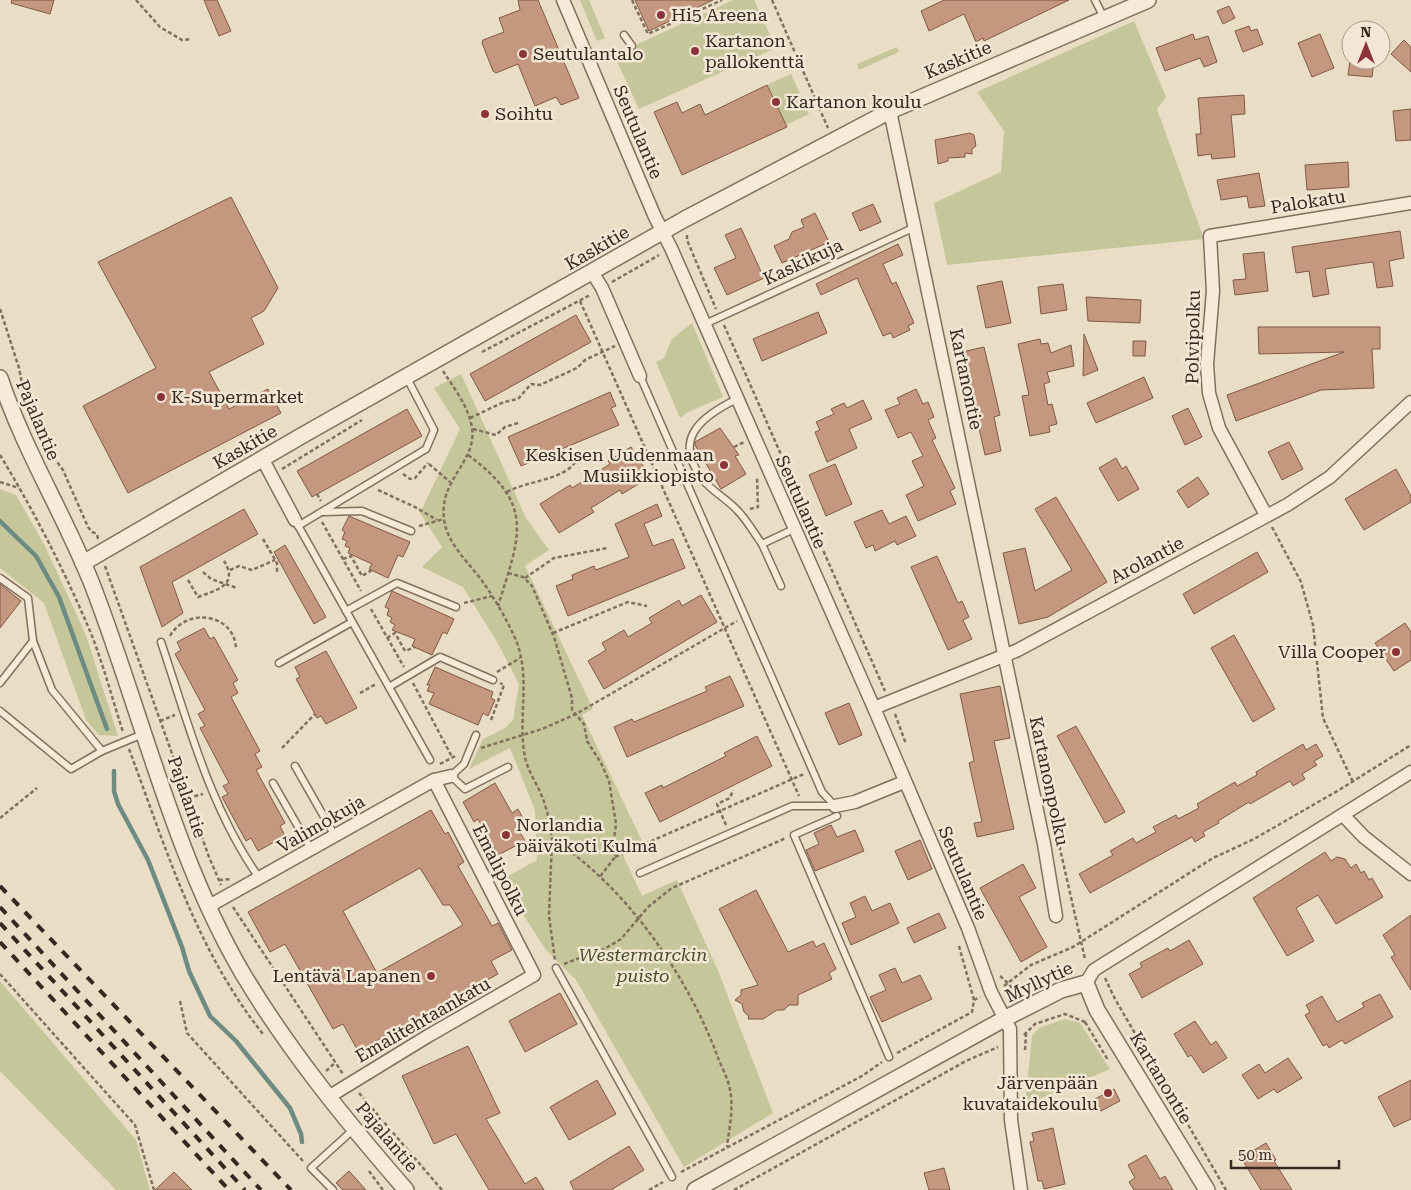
<svg xmlns="http://www.w3.org/2000/svg" width="1411" height="1190" font-family="'Roboto Serif',serif">
<rect width="100%" height="100%" fill="#eaddc5"/>
<g fill="#c5c79a">
<path d="M580,0h9l16,38 -8,3z"/>
<path d="M733,0h21l22,48 -137,61 -25,-54z"/>
<path d="M1134,21l32,76 -9,12 47,130 -257,26 -13,-62 67,-31 3,-41 -27,-39z"/>
<path d="M897,47l2,5 -40,18 -2,-6z"/>
<path d="M791,74l18,40 -23,11 -19,-40z"/>
<path d="M692,323l31,74 -35,15 -8,6 -24,-56 8,-4 8,-19z"/>
<path d="M461,374l65,144 23,32 -24,16 68,143 -11,6 61,128 -21,10 20,43 35,-16 42,93 54,140 -89,54 -108,-187 -30,-30 -45,-70 36,-20 -2,-50 -25,-62 -41,21 14,-30 22,-11 8,-8 6,-36 -22,-42 -34,-55 -41,-20 20,-20 -22,-34 40,-84 -26,-41z"/>
<path d="M0,489l16,6 29,51 41,89 32,101 -19,-1 -13,-15 -42,-117 -44,-35z"/>
<path d="M0,981l136,159 14,50h-34l-116,-119z"/>
<path d="M1065,1019l15,4 30,46 -85,36 7,-69 7,-8z"/>
</g>
<g fill="none" stroke-linecap="round" stroke-linejoin="round">
<g stroke="#6e8b82" stroke-width="4.5">
<path d="M0,521l36,35 23,41 48,132"/>
<path d="M114,771v20l4,13 30,56 34,87 7,24 21,45 26,25 54,67 11,26 1,8"/>
</g>
</g>
<g fill="#c4977f" stroke="#805945" fill-rule="evenodd">
<path d="M12,0h42l-4,14 -39,-11z"/>
<path d="M204,0h13l14,31 -12,5z"/>
<path d="M518,0h20l41,98 -18,7 -5,-8 -21,9 -17,-42 -22,9 -3,-2 -11,-28 1,-3 21,-8 -5,-14 21,-8z"/>
<path d="M635,0h78l-64,31z"/>
<path d="M944,0h125l-85,41 -1,-3 -7,4 -12,-28 -35,17 -8,-20z"/>
<path d="M1229,6l6,12 -12,6 -6,-13z"/>
<path d="M1249,26l2,5 6,-2 6,15 -20,8 -8,-21z"/>
<path d="M1193,34l2,6 13,-4 9,26 -13,5 -4,-9 -35,13 -9,-23z"/>
<path d="M1320,34l14,34 -22,9 -14,-34z"/>
<path d="M1404,40l7,7v25l-20,-18z"/>
<path d="M1350,60h24l-2,17 -24,-2z"/>
<path d="M767,85l20,42 -105,48 -28,-63 23,-10 5,11 18,-9 5,11z"/>
<path d="M1244,95l1,19 -14,1 4,42 -23,2 -1,-5 -13,2 -2,-22h5l-3,-36z"/>
<path d="M1411,109v31l-15,1 -3,-30z"/>
<path d="M970,133l4,2 2,11 -4,3v5l-7,-1v4l-17,1v3l-10,3 -3,-24z"/>
<path d="M1348,162l1,25 -42,3 -2,-25z"/>
<path d="M1259,173l6,33 -16,2 -2,-12 -26,4 -4,-20z"/>
<path d="M231,197l47,91 -14,23 -13,7 13,26 -55,28 20,37 39,-20 13,24 -153,80 -45,-87 73,-38 -58,-106z"/>
<path d="M873,204l8,18 -21,9 -8,-18z"/>
<path d="M815,213l14,29 -47,21 -8,-17 15,-7 3,-7 12,-5 -3,-7z"/>
<path d="M741,228l23,50 -37,17 -13,-27 22,-10 -11,-23z"/>
<path d="M1400,231l4,27 -15,3 4,25 -16,2 -4,-26 -15,2 -33,5 4,25 -16,3 -4,-26 -13,2 -4,-26z"/>
<path d="M898,244l5,11 -20,9 9,20 4,-2 18,41 -6,3 2,4 -17,8 -2,-5 -8,3 -26,-58 -36,17 -5,-11z"/>
<path d="M1264,252l4,39 -33,4 -2,-15 13,-1 -3,-25z"/>
<path d="M1002,281l9,42 -25,5 -9,-42z"/>
<path d="M1063,284l4,26 -26,4 -3,-27z"/>
<path d="M1086,297l55,3 -1,23 -52,-2z"/>
<path d="M818,312l9,21 -65,28 -9,-22z"/>
<path d="M576,315l15,27 -106,59 -15,-27z"/>
<path d="M1258,327h122v22h-8l2,39 -53,2 -85,31 -9,-26 117,-43 -85,2z"/>
<path d="M1084,334l14,36 -15,6z"/>
<path d="M1040,339l1,5 7,-1 3,10 20,-8 3,21 -27,6 3,10 -6,2 4,21 4,-1 5,20 -8,2 1,6 -20,4 -8,-40 7,-1 -11,-51z"/>
<path d="M1133,341h13l-1,15h-12z"/>
<path d="M984,347l16,68 -6,2 7,34 -16,4 -23,-103z"/>
<path d="M1144,377l9,21 -57,25 -9,-20z"/>
<path d="M916,389l7,15 5,-2 6,15 -6,3 8,18 -4,2 23,48 -5,3 6,13 -38,17 -12,-26 18,-9 -12,-25 11,-5 -12,-24 -13,6 -13,-28 15,-6 -3,-6z"/>
<path d="M610,392l6,14 -5,2 8,17 -98,41 -13,-29z"/>
<path d="M863,400l9,19 -23,10 8,19 -30,14 -12,-30 5,-2 -4,-8 18,-8 -3,-5 13,-6 3,5z"/>
<path d="M1188,408l14,29 -17,8 -13,-29z"/>
<path d="M407,409l15,27 -110,61 -15,-26z"/>
<path d="M720,428l19,27 -4,1 11,18 -25,15 -26,-44v-3z"/>
<path d="M1289,442l14,27 -21,11 -14,-28z"/>
<path d="M631,447l19,30 -28,17 -2,-4 -29,18 3,4 -35,21 -19,-29 30,-19 2,3 38,-24 -2,-3z"/>
<path d="M1116,458l6,11 4,-3 13,23 -21,12 -19,-33z"/>
<path d="M835,464l17,40 -26,12 -17,-41z"/>
<path d="M1396,469l15,27v6l-47,28 -19,-31z"/>
<path d="M1198,477l11,17 -21,14 -11,-17z"/>
<path d="M1056,497l51,85 -59,35 -29,7 -16,-71 22,-5 10,43 37,-21 -37,-61z"/>
<path d="M657,504l5,12 -18,8 9,22 20,-7 12,29 -117,48 -12,-30 17,-7 -1,-4 22,-9 2,4 33,-13 -14,-33z"/>
<path d="M244,509l14,25 -86,48 11,31 -21,14 -22,-60z"/>
<path d="M882,510l7,14 17,-8 10,20 -19,9 -2,-4 -20,10 -2,-6 -7,3 -12,-26z"/>
<path d="M349,516l61,26 -7,15 -5,-2 -10,23 -19,-9 3,-5 -24,-11 2,-5 -5,-2 2,-5 -5,-2 3,-7 -3,-2z"/>
<path d="M285,545l41,72 -12,7 -40,-72z"/>
<path d="M1257,552l11,20 -74,42 -11,-20z"/>
<path d="M937,556l21,47 4,-2 7,16 -6,3 9,19 -24,11 -37,-83z"/>
<path d="M0,584l21,17 -21,27z"/>
<path d="M392,591l62,28 -7,15 -4,-2 -11,23 -20,-9 3,-7 -23,-9 3,-5 -5,-3 2,-4 -5,-3 2,-6 -4,-2z"/>
<path d="M701,595l16,27 -113,67 -16,-28 18,-11 -4,-7 22,-13 4,7 24,-14 -3,-5 30,-18 3,6z"/>
<path d="M1405,623l6,9v28l-17,11 -19,-28z"/>
<path d="M204,628l6,11 4,-2 24,43 -5,3 5,10 -7,4 29,54 -5,3 7,13 -6,3 29,53 -5,3 5,10 -27,15 -7,-13 -5,3 -24,-44 6,-3 -5,-8 6,-3 -29,-55 5,-2 -7,-12 7,-4 -30,-56 6,-4 -4,-8z"/>
<path d="M1234,635l41,74 -22,13 -42,-74z"/>
<path d="M326,651l31,57 -31,16 -5,-8 -4,2 -16,-30 -5,-9 4,-2 -5,-10z"/>
<path d="M435,667l58,25 -2,6 4,2 -7,16 -5,-3 -5,12 -49,-21 5,-11 -7,-2 3,-6h-3z"/>
<path d="M730,676l14,30 -117,51 -13,-30 18,-8 2,3 73,-31 -2,-4z"/>
<path d="M1000,686l10,52 -16,3 20,88 -37,8 -3,-14 8,-1 -13,-59 5,-2 -14,-67z"/>
<path d="M849,703l13,32 -23,10 -14,-32z"/>
<path d="M1076,726l49,86 -20,11 -48,-87z"/>
<path d="M757,736l15,30 -112,56 -15,-29 17,-8 1,3 63,-32 -2,-3z"/>
<path d="M1303,744l3,6 10,-6 7,12 -9,5 3,4 -15,9 3,5 -12,7 -3,-5 -40,23 -1,-2 -31,19 1,2 -16,9 2,4 -10,6 -3,-5 -102,56 -11,-19 34,-19 -3,-4 23,-13 3,5 20,-11 -3,-5 23,-12 2,4 21,-11 -2,-4 38,-22 2,4 20,-11 -1,-3z"/>
<path d="M495,783l17,30 6,-4 8,15 -8,5 7,12 -27,14 -20,-36 -4,3 -11,-20z"/>
<path d="M431,810l14,24 3,-2 16,30 -6,4 34,60 6,-3 14,27 -21,11 7,13 -140,77 -15,-27 -10,5 -48,-85 -15,8 -22,-40zM420,868l23,37h7l13,20 -86,48 -34,-62z"/>
<path d="M831,825l6,12 18,-7 9,21 -49,20 -9,-21 13,-6 -5,-11z"/>
<path d="M920,840l12,29 -24,11 -13,-29z"/>
<path d="M1325,852l6,9 6,-4 8,2 6,9 5,-4 5,9 3,-2 5,9 3,-2 11,19 -47,27 -18,-29 -22,13 18,33 -27,15 -34,-58z"/>
<path d="M1023,864l13,24 -17,9 28,50 -26,15 -41,-74z"/>
<path d="M756,890l32,62 25,-11 3,6 8,-4 12,26 -7,4 3,6 -34,16v10h-9l-5,5h-7l-14,9h-15l1,-3 -5,-4 -2,-8 -7,-4 6,-5v-5l17,-5 -39,-76z"/>
<path d="M865,896l7,15 18,-8 9,20 -48,22 -9,-22 14,-6 -6,-14z"/>
<path d="M939,913l7,15 -32,15 -7,-15z"/>
<path d="M1411,915v75l-20,-33 4,-2 -12,-20z"/>
<path d="M1189,940l14,24 -61,34 -13,-24 13,-7 -2,-4 28,-15 2,3z"/>
<path d="M895,968l7,15 18,-8 12,24 -50,23 -12,-25 16,-7 -7,-15z"/>
<path d="M560,993l17,31 -52,28 -16,-31z"/>
<path d="M1380,994l13,23 -48,27 -3,-4 -13,8 -2,-4 -4,2 -18,-31 5,-3 -4,-7 16,-9 15,26 27,-15 -2,-4z"/>
<path d="M1195,1021l16,24 5,-4 11,17 -24,15 -12,-18 -3,2 -14,-23z"/>
<path d="M468,1046l32,67 -14,6 39,65 11,-7 8,13h-55l-33,-56 -22,10 -32,-68z"/>
<path d="M1288,1058l14,20 -25,15 -3,-4 -16,10 -16,-24 17,-11 6,9z"/>
<path d="M597,1080l19,34 -47,26 -19,-33z"/>
<path d="M1411,1080v39l-17,8 -16,-30z"/>
<path d="M1114,1089l6,12 -19,10 -6,-12z"/>
<path d="M1053,1128l12,56 -21,5 -2,-8h-4l-8,-39 4,-1 -2,-8z"/>
<path d="M1266,1143l10,17 -2,1 18,29h-31l-20,-32z"/>
<path d="M629,1146l15,24 -33,20h-37l-4,-8z"/>
<path d="M1146,1155l14,24 5,-3 8,14h-39l-5,-8 6,-4 -7,-13z"/>
<path d="M944,1168l6,22h-21l-5,-17z"/>
<path d="M349,1171l17,19h-23l-7,-7z"/>
<path d="M174,1172l18,18h-37z"/>
</g>
<g fill="none" stroke-linecap="round" stroke-linejoin="round">
<g stroke="#836f5d" stroke-width="9">
<g id="service">
<path d="M1095,0l9,18"/>
<path d="M624,35l8,11"/>
<path d="M705,324l210,-97"/>
<path d="M640,376l182,416 13,14"/>
<path d="M737,399c-35,17 -66,40 -34,81 9,11 24,19 34,30 10,10 17,23 25,34l32,-15"/>
<path d="M322,512l40,-1 49,20"/>
<path d="M295,520l135,240"/>
<path d="M298,526l128,-77 8,-19 -27,-52"/>
<path d="M762,544l19,42"/>
<path d="M0,578l28,20 5,43 19,49 50,61 41,-17"/>
<path d="M346,611l51,-28 59,24"/>
<path d="M161,642c27,80 49,167 99,237"/>
<path d="M279,663l73,-41"/>
<path d="M0,683l33,-42"/>
<path d="M389,687l51,-30 53,23"/>
<path d="M0,711l71,58 31,-18"/>
<path d="M476,735l-12,29 -13,12 14,13 43,-22"/>
<path d="M295,766l40,70"/>
<path d="M273,783l38,66"/>
<path d="M837,816l-43,19 95,222"/>
<path d="M640,873l152,-67h43"/>
<path d="M556,968l116,209"/>
<path d="M333,1190l-22,-22 43,-39"/>
</g>
</g>
<g stroke="#836f5d" stroke-width="15">
<g id="minor">
<path d="M563,0l92,217 16,31 203,460 94,220 23,64 19,37 1,91 10,70"/>
<path d="M890,111l154,733 12,72"/>
<path d="M592,272l10,16 38,88"/>
<path d="M262,458l33,62"/>
<path d="M1266,515l-47,-87 -10,-35 -2,-29 6,-73 -3,-55 201,-33"/>
<path d="M874,708l144,-58 269,-145 43,-28 81,-75"/>
<path d="M835,806l20,-4 49,-20"/>
<path d="M1343,815l21,22 47,37"/>
<path d="M209,906l225,-126 17,-4"/>
<path d="M1086,983l8,-13 317,-198"/>
<path d="M330,1096l98,-60 106,-61 -100,-195"/>
</g>
</g>
<g stroke="#836f5d" stroke-width="18">
<g id="tertiary">
<path d="M0,378c24,72 64,136 92,206 49,126 82,273 151,390 46,77 104,148 163,216"/>
<path d="M83,563l220,-128 382,-216 205,-108 258,-111"/>
<path d="M695,1190l311,-172 55,-28 25,-7 11,27 110,180"/>
</g>
</g>
<g stroke="#836f5d" stroke-width="2.5" stroke-dasharray="4 2.5" stroke-linecap="butt">
<path d="M136,0l24,27 22,13 9,-1"/>
<path d="M632,0l16,34 74,-34"/>
<path d="M772,0l56,128"/>
<path d="M687,235v5l29,69"/>
<path d="M612,282l47,-27"/>
<path d="M580,301l219,495"/>
<path d="M0,309l19,59 7,36"/>
<path d="M724,325l161,366"/>
<path d="M482,352l108,-57"/>
<path d="M443,371c11,17 26,36 29,57 5,34 -33,51 -28,91 3,26 27,45 41,66 11,16 22,35 30,53 17,39 2,79 10,119 3,15 13,28 18,42 5,13 7,27 9,40 73,46 135,136 165,216 4,11 11,23 13,35 4,18 -1,39 -3,57"/>
<path d="M30,411l17,37 16,22 25,57 4,5 5,2 1,5"/>
<path d="M470,418l34,-16 14,-3 13,-15 9,1 37,-17 8,-8 30,-14"/>
<path d="M473,429l23,6 9,-8 13,-4"/>
<path d="M734,447l10,-5"/>
<path d="M0,455c34,56 64,115 90,176 13,32 22,67 33,101"/>
<path d="M468,455c68,50 52,80 30,151"/>
<path d="M429,464l21,18"/>
<path d="M282,469l80,-49"/>
<path d="M403,474l7,5 5,-1 13,-15"/>
<path d="M0,482l19,6"/>
<path d="M378,490l37,17 22,13"/>
<path d="M507,492c19,-11 57,-12 68,-30"/>
<path d="M317,494l4,7"/>
<path d="M750,509l8,-2 -1,-30"/>
<path d="M322,522l39,69"/>
<path d="M419,526l25,-7"/>
<path d="M1272,527l29,55 12,43 10,93 30,64"/>
<path d="M263,539l14,24v11"/>
<path d="M343,559l8,-3 11,20 10,-6"/>
<path d="M105,566l104,291 12,28"/>
<path d="M230,570l9,-4 13,4 23,-10"/>
<path d="M203,572l8,7 26,9"/>
<path d="M508,573l15,4 9,9 22,51 18,61v12l12,14 3,17 14,22 8,18 7,43 -3,23 2,10 -16,21"/>
<path d="M525,578l29,-20 54,-10"/>
<path d="M188,580l10,17c19,-7 41,-12 26,-36"/>
<path d="M464,603l28,-7"/>
<path d="M371,609l33,58"/>
<path d="M553,633l75,-31 19,4"/>
<path d="M170,636c16,-29 64,-23 66,12"/>
<path d="M387,638l8,-5 10,18 10,-4"/>
<path d="M497,672l23,-14"/>
<path d="M413,683l39,74"/>
<path d="M360,693l16,-9"/>
<path d="M895,714l11,30"/>
<path d="M491,720l13,-35 -4,-2"/>
<path d="M160,721l15,-6"/>
<path d="M282,748l33,-34"/>
<path d="M481,748l61,-19 34,-15 161,-93"/>
<path d="M129,749c37,99 67,201 134,285"/>
<path d="M440,764l17,-9"/>
<path d="M188,798l15,-4"/>
<path d="M0,818l37,-30"/>
<path d="M726,825l-9,-21 13,-6 3,-8"/>
<path d="M552,839l-3,77 6,44"/>
<path d="M1058,840l27,119"/>
<path d="M615,857l189,-83"/>
<path d="M219,880l13,-1"/>
<path d="M233,907l110,167"/>
<path d="M959,946l15,54"/>
<path d="M564,964l42,-16 15,-9 27,-32 24,-19 114,-50"/>
<path d="M0,974l135,151 19,65"/>
<path d="M1000,976l9,8 8,13"/>
<path d="M1105,978l10,21 111,191"/>
<path d="M1004,986l27,-21 42,-18 140,-89 41,-19 85,-49 72,-45"/>
<path d="M180,1001l7,32 116,128"/>
<path d="M1085,1022l23,38"/>
<path d="M1024,1035l11,-11 30,-10 20,8 2,-2"/>
<path d="M1025,1050l1,-16"/>
<path d="M897,1053l75,-41 2,-12 6,-3"/>
<path d="M326,1071l9,-8"/>
<path d="M359,1093l83,97"/>
<path d="M369,1171l14,19"/>
<path d="M681,1172l181,-96 20,-14"/>
<path d="M649,1190l14,-8"/>
<path d="M734,1190l232,-129 32,-14"/>
</g>
<use href="#service" stroke="#f5ebd8" stroke-width="6"/>
<use href="#minor" stroke="#f5ebd8" stroke-width="12"/>
<use href="#tertiary" stroke="#f5ebd8" stroke-width="15"/>
<g stroke="#352820" stroke-width="4" stroke-dasharray="9 9" stroke-linecap="butt">
<path d="M0,886l291,304"/>
<path d="M0,907l261,283"/>
<path d="M0,923l245,267"/>
<path d="M0,942l229,248"/>
</g>
</g>
<g fill="#8c3339" stroke="#f2e7d4" stroke-width="2">
<circle cx="661" cy="15" r="5"/>
<circle cx="695" cy="51" r="5"/>
<circle cx="523" cy="54" r="5"/>
<circle cx="776" cy="102" r="5"/>
<circle cx="485" cy="114" r="5"/>
<circle cx="161" cy="397" r="5"/>
<circle cx="724" cy="465" r="5"/>
<circle cx="1396" cy="652" r="5"/>
<circle cx="506" cy="835" r="5"/>
<circle cx="431" cy="976" r="5"/>
<circle cx="1108" cy="1093" r="5"/>
</g>
<g text-anchor="middle" stroke-width="5" stroke-linejoin="round" paint-order="stroke">
<g font-size="18" fill="#352820" stroke="#f2e7d4" text-anchor="start">
<text x="671" y="21">Hi5 Areena</text>
<text x="705" y="47">Kartanon<tspan x="705" dy="21">pallokenttä</tspan></text>
<text x="533" y="60">Seutulantalo</text>
<text x="786" y="108">Kartanon koulu</text>
<text x="495" y="120">Soihtu</text>
<text x="171" y="403">K-Supermarket</text>
<text x="714" y="461" text-anchor="end">Keskisen Uudenmaan<tspan x="714" dy="21">Musiikkiopisto</tspan></text>
<text x="1386" y="658" text-anchor="end">Villa Cooper</text>
<text x="516" y="831">Norlandia<tspan x="516" dy="21">päiväkoti Kulma</tspan></text>
<text x="421" y="982" text-anchor="end">Lentävä Lapanen</text>
<text x="1098" y="1089" text-anchor="end">Järvenpään<tspan x="1098" dy="21">kuvataidekoulu</tspan></text>
</g>
<g font-size="18" fill="#352820" stroke="#f2e7d4">
<text transform="translate(958 60) rotate(-23)" y="6">Kaskitie</text>
<text transform="translate(638 132) rotate(67)" y="6">Seutulantie</text>
<text transform="translate(1308 202) rotate(-9)" y="6">Palokatu</text>
<text transform="translate(597 248) rotate(-30)" y="6">Kaskitie</text>
<text transform="translate(803 262) rotate(-25)" y="6">Kaskikuja</text>
<text transform="translate(1193 337) rotate(-89)" y="6">Polvipolku</text>
<text transform="translate(966 379) rotate(78)" y="6">Kartanontie</text>
<text transform="translate(38 420) rotate(67)" y="6">Pajalantie</text>
<text transform="translate(245 447) rotate(-30)" y="6">Kaskitie</text>
<text transform="translate(801 502) rotate(66)" y="6">Seutulantie</text>
<text transform="translate(1147 560) rotate(-28)" y="6">Arolantie</text>
<text transform="translate(1049 781) rotate(78)" y="6">Kartanonpolku</text>
<text transform="translate(187 797) rotate(71)" y="6">Pajalantie</text>
<text transform="translate(321 824) rotate(-30)" y="6">Valimokuja</text>
<text transform="translate(500 870) rotate(63)" y="6">Emalipolku</text>
<text transform="translate(963 873) rotate(67)" y="6">Seutulantie</text>
<text transform="translate(1039 982) rotate(-25)" y="6">Myllytie</text>
<text transform="translate(423 1020) rotate(-30)" y="6">Emalitehtaankatu</text>
<text transform="translate(1161 1078) rotate(59)" y="6">Kartanontie</text>
<text transform="translate(387 1137) rotate(50)" y="6">Pajalantie</text>
</g>
<g font-size="18" font-style="italic" fill="#484f28" stroke="#f2e7d4">
<text x="643" y="961">Westermarckin<tspan x="643" dy="21">puisto</tspan></text>
</g>
</g>
<g transform="translate(1366 45)"><circle r="24" fill="#f2e7d4" stroke="#a69b8c"/>
<path d="M0-4L9 19L0 12L-9 19Z" fill="#8c3339"/>
<text y="-8" font-size="14" font-weight="bold" text-anchor="middle" fill="#352820">N</text>
</g>
<path d="M1231 1160v8h108v-8" fill="none" stroke="#352820" stroke-width="2.5"/>
<text x="1238" y="1160" font-size="15" fill="#352820" stroke="#f2e7d4" stroke-width="4" paint-order="stroke">50 m</text>
</svg>
